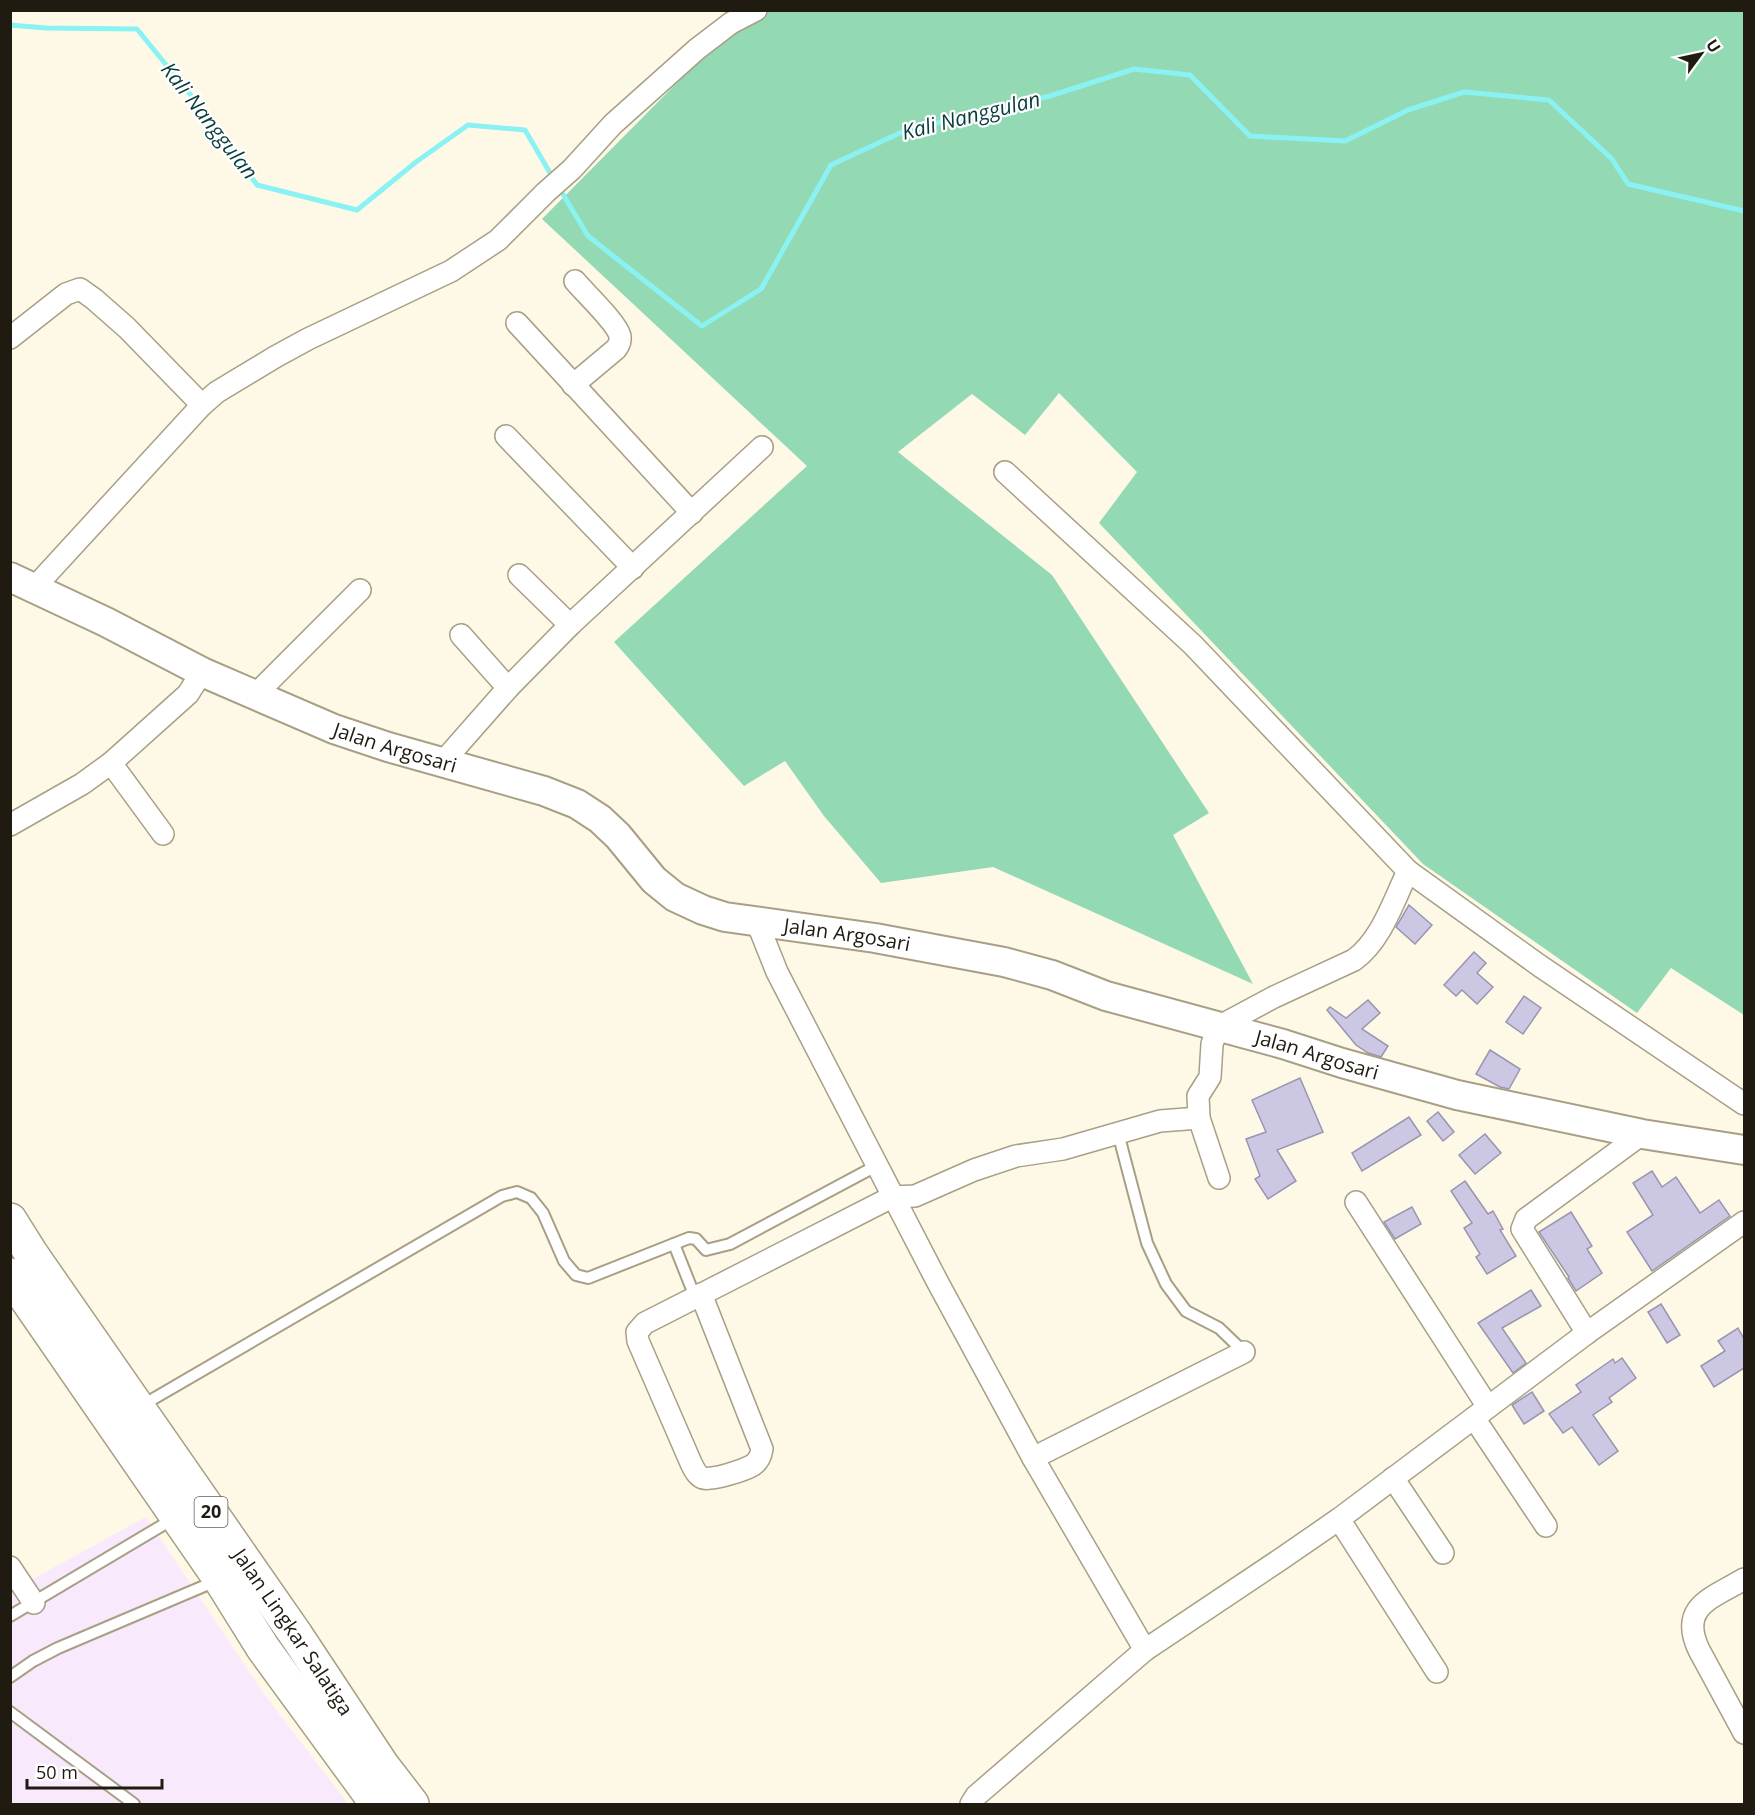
<svg xmlns="http://www.w3.org/2000/svg" width="1755" height="1815" font-family="'Open Sans',sans-serif">
<rect width="100%" height="100%" fill="#fef9e7"/>
<path fill="#f8e9fc" d="M146,1517l118,177 84,110h-337l-1,-226 8,9z"/>
<path fill="#93d9b4" d="M748,11h996v1004l-73,-47 -34,45 -214,-149 -324,-341 38,-51 -78,-79 -34,42 -53,-41 -74,58 154,123 157,238 -36,22 80,149 -260,-117 -112,16 -57,-67 -39,-55 -41,25 -130,-144 193,-176 -265,-247z"/>
<g fill="none" stroke-linecap="round" stroke-linejoin="round">
<g stroke="#8bf2f3" stroke-width="5">
<path d="M10,25l36,3 91,1 70,86 50,70 100,25 59,-48 52,-37 57,5 28,48"/>
<path d="M558,186l30,50 114,90 59,-37 70,-124 73,-34 146,-35 84,-27 56,6 60,61 95,5 63,-31 56,-18 85,8 63,59 16,25 116,27"/>
</g>
</g>
<g fill="#ccc7e3" stroke="#9995b0" stroke-width="1.5">
<path d="M1409,905l23,20 -17,19 -19,-17z"/>
<path d="M1474,952l12,11 -9,10 16,14 -16,17 -15,-14 -6,6 -12,-11z"/>
<path d="M1524,996l17,12 -18,26 -17,-12z"/>
<path d="M1368,1000l12,13 -18,16 26,17 -7,11 -13,-4 -12,-8 -29,-35 3,-3 16,11z"/>
<path d="M1490,1050l30,19 -11,20 -9,-2 -24,-13z"/>
<path d="M1300,1078l23,54 -46,18 19,31 -28,18 -13,-20 5,-3 -14,-37 20,-7 -14,-32z"/>
<path d="M1438,1112l16,20 -11,9 -16,-20z"/>
<path d="M1409,1117l12,18 -59,36 -10,-18z"/>
<path d="M1485,1134l16,19 -26,21 -16,-19z"/>
<path d="M1652,1171l10,16 14,-10 24,36 19,-13 11,16 -78,55 -25,-39 26,-17 -20,-32z"/>
<path d="M1465,1181l23,33 5,-3 10,18 -3,1 16,26 -29,18 -11,-17 4,-3 -16,-26 8,-5 -21,-32z"/>
<path d="M1412,1207l9,17 -26,15 -11,-17z"/>
<path d="M1571,1212l21,34 -5,3 15,24 -26,18 -8,-13 1,-1 -30,-45z"/>
<path d="M1531,1290l10,16 -39,22 24,35 -13,10 -35,-50z"/>
<path d="M1661,1304l19,31 -13,8 -19,-31z"/>
<path d="M1738,1328l6,11v29l-30,19 -13,-21 24,-15 -7,-10z"/>
<path d="M1622,1358l14,20 -27,20 3,4 -19,13 25,36 -19,14 -27,-38 -9,6 -14,-19 32,-22 -5,-7 37,-26 2,4z"/>
<path d="M1532,1392l12,19 -20,13 -12,-19z"/>
</g>
<g fill="none" stroke-linecap="round" stroke-linejoin="round">
<g stroke="#a89f84" stroke-width="14">
<g id="lane">
<path d="M1118,1133l29,110 19,41 20,27 33,17 25,24"/>
<path d="M674,1244l21,53"/>
<path d="M141,1406l361,-210 15,-4 14,6 12,15 21,48 12,14 12,3 101,-40 7,1 10,11 24,-6 146,-78"/>
<path d="M10,1616l163,-97"/>
<path d="M10,1677l23,-16 25,-13 158,-67"/>
<path d="M10,1712l124,92"/>
</g>
</g>
<g stroke="#a89f84" stroke-width="24">
<g id="street">
<path d="M517,323l175,190"/>
<path d="M10,338l56,-44 14,-5 14,10 33,29 75,77 15,-13 58,-35 33,-18 143,-68 47,-31 48,-48 26,-23 41,-45 84,-75 34,-26 25,-13"/>
<path d="M573,385l43,-36c3,-4 5,-8 4,-13 -3,-13 -35,-43 -45,-55"/>
<path d="M506,436l127,132"/>
<path d="M1005,472l188,173 215,226 132,95 204,138"/>
<path d="M519,575l51,50"/>
<path d="M34,588l168,-183"/>
<path d="M461,635l47,53"/>
<path d="M255,695l105,-105"/>
<path d="M111,763l52,71"/>
<path d="M442,763l66,-75 62,-63 192,-178"/>
<path d="M10,825l72,-41 29,-21 77,-69 14,-22"/>
<path d="M757,922l20,50 160,309 96,177 112,192 136,-91 58,-40 248,-186 157,-111"/>
<path d="M1219,1178l-20,-60 -1,-22 12,-19 2,-33 6,-17 56,-30 80,-37c28,-21 39,-58 54,-89"/>
<path d="M1356,1202l132,205"/>
<path d="M701,1294l61,155c-1,6 -3,12 -9,16 -8,5 -42,16 -50,13 -6,-2 -9,-9 -12,-15l-53,-122 -1,-9 8,-9 12,-6 235,-120 23,-1 59,-26 42,-14 47,-7 97,-28 39,-3"/>
<path d="M1587,1333l-65,-104 4,-10 116,-85"/>
<path d="M1474,1418l72,108"/>
<path d="M1033,1458l211,-106"/>
<path d="M1393,1478l50,75"/>
<path d="M1339,1519l98,153"/>
<path d="M10,1567l24,36"/>
<path d="M1744,1579c-31,19 -66,27 -45,71l45,83"/>
<path d="M971,1804l5,-8 169,-146"/>
</g>
</g>
<g stroke="#a89f84" stroke-width="32">
<g id="secondary">
<path id="s1" d="M10,577l96,45 96,50 132,57 54,18 156,44 33,13 23,15 18,17 36,44 21,17 28,13 22,7 150,21 129,24 48,13 54,21 177,48 59,19 115,32 185,39 102,16"/>
</g>
</g>
<g stroke="#a89f84" stroke-width="36">
<g id="highway">
<path id="s2" d="M10,1220l22,35 264,380 86,130 30,39"/>
<path d="M10,1275l210,304 43,69 114,156"/>
</g>
</g>
<use href="#lane" stroke="#fff" stroke-width="10"/>
<use href="#street" stroke="#fff" stroke-width="21"/>
<use href="#secondary" stroke="#fff" stroke-width="28"/>
<use href="#highway" stroke="#fff" stroke-width="33"/>
</g>
<g text-anchor="middle" stroke-width="4.5" stroke-linejoin="round" paint-order="stroke">
<rect fill="#fff" stroke="#625f58" stroke-width="1.5" x="194.5" y="1497" width="33" height="30" rx="4.5"/>
<g font-size="18" font-weight="bold" fill="#1f1b11">
<text x="211" y="1518">20</text>
</g>
<g font-size="20" fill="#1f1b11" stroke="#fff">
<text dy="7" stroke="none"><textPath href="#s1" startOffset="422">Jalan Argosari</textPath></text>
<text dy="7" stroke="none"><textPath href="#s1" startOffset="926">Jalan Argosari</textPath></text>
<text dy="7" stroke="none"><textPath href="#s1" startOffset="1412">Jalan Argosari</textPath></text>
<text dy="7" stroke="none"><textPath href="#s2" startOffset="500">Jalan Lingkar Salatiga</textPath></text>
</g>
<g font-size="21" font-style="italic" fill="#093c3c" stroke="#fff">
<text transform="translate(971 116) rotate(-14)" y="7">Kali Nanggulan</text>
<text transform="translate(209 121) rotate(52)" y="7">Kali Nanggulan</text>
</g>
</g>
<rect width="1755" height="1815" fill="none" stroke="#1f1b11" stroke-width="24"/>
<g transform="translate(1701 54) rotate(57)" stroke="#ffffff" stroke-width="4.5" paint-order="stroke">
<path d="M0-4.5L10 22L0 15L-10 22Z" fill="#1f1b11"/>
<text y="-9" font-size="16" font-weight="bold" text-anchor="middle" fill="#1f1b11">U</text>
</g>
<path d="M27 1779v9h135v-9" fill="none" stroke="#1f1b11" stroke-width="3"/>
<text x="36" y="1779" font-size="18" fill="#1f1b11" stroke="#ffffff" stroke-width="4.5" paint-order="stroke">50 m</text>
</svg>
